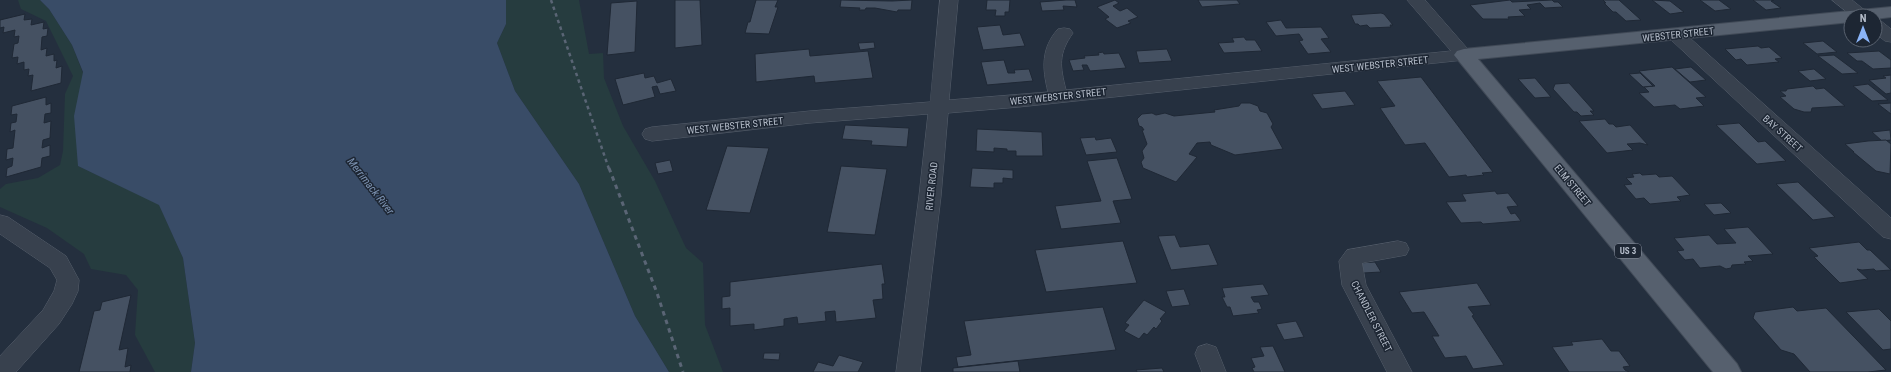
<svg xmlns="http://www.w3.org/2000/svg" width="1891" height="372" font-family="'Roboto Condensed',sans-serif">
<rect width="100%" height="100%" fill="#242f3e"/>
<g fill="#263c3f">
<path d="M18,0h22l9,9 23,36 11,28 -5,93 81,38 24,54 12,85 -4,29h-36l-20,-37 3,-45 -12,-15 -35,-6 -7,-15 -37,-26 -47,-21v-18l6,-5 32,-6 22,-13 3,-14 2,-57 8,-18 -27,-55 -25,-12z"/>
<path d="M506,0h73l10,54 14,-1 1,25 19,48 32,55 31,67 17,15 2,62 18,47h-54l-34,-56 -56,-132 -64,-93 -18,-48 9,-19z"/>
</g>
<path fill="#394c67" d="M40,0h466v24l-9,19 18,48 64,93 56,132 34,56h-478l4,-29 -12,-85 -24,-53 -81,-39 -4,-50 9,-44 -11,-27 -23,-36z"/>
<g fill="#455162" stroke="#1f2835">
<path d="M675,0h25l2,45 -27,3z"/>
<path d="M756,0h22l-3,7h3l-9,27 -24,-1 3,-11h2z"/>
<path d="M841,0l51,1 20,-1 -1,10h-13l-1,2 -22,-4h-9l-1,2h-6l1,-2 -20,-1z"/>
<path d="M987,0h23l-1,12h-4v4h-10l1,-6h-10z"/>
<path d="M1066,0h9l2,7 -14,-1 1,4 -22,1 -2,-9z"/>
<path d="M1115,0l4,3 -6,3 7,5 7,-3 11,9 -10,4 3,2 -14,5 -12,-9 4,-2 -12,-10z"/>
<path d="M1198,0h39l3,4 -38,3z"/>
<path d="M1510,0l2,2 40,-2 2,2h4l5,5 -18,1 -5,-5 -13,2 4,4 -12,1 6,6 -17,1 1,2h-26l-13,-14z"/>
<path d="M1603,0h16l22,20 -15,1 -10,-9h-3l-9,-9h2z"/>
<path d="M1652,0l18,1 14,11 -14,2z"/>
<path d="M1700,0h19l12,9 -16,2z"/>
<path d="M1753,0h21l-3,1 10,7 -15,2z"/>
<path d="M637,1l-2,51 -28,3 4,-52z"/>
<path d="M1381,13l3,1 9,11h-3l1,2 -21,1 -3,-3 -7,1 -2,-2h-3l-4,-9z"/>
<path d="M25,14l-1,6 8,-1 -1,6 13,-3 -1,7 5,-1 -1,8 -5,1 -1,13 6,-2 -1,8 8,-2v7l3,-1 -1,8 6,-2 -1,17 -30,8 2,-16 -5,1 1,-7 -5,1v-8l-7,2 1,-7 -6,1 2,-14 4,-1 1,-7 -5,1 1,-7 -12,3 1,-6 -4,1v-8z"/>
<path d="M1281,20l5,8 35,-1 8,11 -8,1 10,13 -23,2 -9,-13 4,-1 -4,-6 -23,2 -10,-14z"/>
<path d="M1000,25l3,10 17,-2 5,13 -42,4 -6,-23z"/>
<path d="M1244,37l2,3h9l7,11 -38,2 -6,-10 16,-1 -2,-4z"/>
<path d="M1823,41l14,11 -20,2 -14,-11z"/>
<path d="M874,42l1,6 -15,2 -2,-7z"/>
<path d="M1758,46l3,2 8,-1 13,11 -7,1 4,3 -32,3 -6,-6 -5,1 -11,-11z"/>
<path d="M809,49l1,7 58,-5 5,27 -58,5 -1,-7 -58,6 -1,-28z"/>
<path d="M1167,49l5,12 -33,2 -3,-12z"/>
<path d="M1879,51l12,9v8l-18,1 -11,-8h-5l-10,-8z"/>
<path d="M1103,52l1,2 15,-1 7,15 -36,3 -3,-6h-5l2,5 -11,1 -4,-11 16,-2 -1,-2 15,-1 -1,-2z"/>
<path d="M1834,55l24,18 -16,1 -24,-18z"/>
<path d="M1004,60l4,13h7l-1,-3 15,-1 4,12 -46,4 -6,-23z"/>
<path d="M1672,67l34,30 -10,1 8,8 -24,3 -5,-4 -21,2 -15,-14 10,-1 -5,-5 11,-1 -16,-15z"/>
<path d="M1691,67l15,13 -16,2 -15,-13z"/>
<path d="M1814,69l12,10 -16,2 -12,-10z"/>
<path d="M644,73l1,5 9,-2 3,7 14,-4 5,12 -16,3 -3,-8 -5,1 3,10 -32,8 -8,-26z"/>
<path d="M1640,73l13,13 -10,1 -14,-13z"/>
<path d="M1891,75v18l-5,1 -17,-14 17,-2 -3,-2z"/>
<path d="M1421,77l72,95 -11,1 2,2 -17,2 -1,-2 -17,2 -24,-34 -20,2 -25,-37 15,-2 -18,-25z"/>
<path d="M1535,78l16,19 -16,1 -17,-19z"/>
<path d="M1569,83l25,28h-4l4,4 -13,1 -4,-4h-3l-21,-23 2,-5z"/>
<path d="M1868,84l20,16 -16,1 -19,-15z"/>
<path d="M1813,86l3,3 8,-1 21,18 -33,2 -1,4h-7l-10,-3 -14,-12 6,-1 -6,-5h6l1,-2z"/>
<path d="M1345,91l10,14 -33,4 -10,-15z"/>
<path d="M46,97v8l5,-2v10l-6,1 -1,9 7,-2 -1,17 -7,2 -1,8 8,-3v11l-8,2 -1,9 -35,10 1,-9 5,-2 1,-8 -7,2 1,-11 6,-1 2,-18 -5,2 1,-9 5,-1 1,-8 -6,1 1,-9z"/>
<path d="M1241,103h9l8,3 2,5 7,2 6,11 -2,3 12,22 -48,6 -24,-10 -1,-3 -13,1 -8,11 8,3 -21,25 -33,-14 -2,-6 3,-4 -2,-7 5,-7 -5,-14h2l-2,-3 -3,-1 -2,-7 5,-5 10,-1 4,2 9,-2 9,3 41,-4 -1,-2 25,-4z"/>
<path d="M1891,103v11l-13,-10z"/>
<path d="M1605,119l4,5h4l3,3 14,-2 18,20 -8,-2 -13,1 6,6 -26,3 -28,-32z"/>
<path d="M1739,123l19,19 7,-1 21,20 -29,3 -41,-39z"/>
<path d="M845,125l64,3 -2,19 -36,-2 1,-4 -30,-2z"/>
<path d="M977,129l65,3 1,24h-27v-5h-9v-2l-13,-1v4l-18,-1z"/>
<path d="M1890,130l1,10 -9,1 -10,-9z"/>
<path d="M1095,137l1,3 15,-2 6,14 -31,3 -6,-17z"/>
<path d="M1886,140l5,4 -1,30 -14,-3 -23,-19h1l-9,-8 23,-3z"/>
<path d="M727,146l42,2 -19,65 -44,-3z"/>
<path d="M1117,158l15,41 -19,2 8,22 -60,6 -6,-23 46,-5 -14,-40z"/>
<path d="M670,160l3,11 -15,3 -3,-11z"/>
<path d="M841,166l46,3 -12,66 -48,-3z"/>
<path d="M972,168l41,2v9l-10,-1v5h-9v5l-24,-1z"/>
<path d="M1640,173l2,2 14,-1 3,3 13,-1 18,19 -13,2 4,4 -31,3 -6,-6 -8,1 -12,-14 8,-1 -6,-6 8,-1 -2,-3z"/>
<path d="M1798,182l37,35 -22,3 -37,-36z"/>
<path d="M1495,191l2,3 11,-1 10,13 -11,1 4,7 4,-1 6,8 -38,3 -2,-2 -20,1 -15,-21 20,-1 -4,-7z"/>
<path d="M1721,203l10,10 -17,2 -10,-11z"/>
<path d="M1748,227l25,27 -25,2 5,5 -9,1 2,2 -14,1 -1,3 -5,1 -6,-3 -20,2 -7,-9 -8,1 -8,-9 7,-1 -10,-12 35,-3 8,9 19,-1 -12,-14z"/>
<path d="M1175,235l5,12 29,-3 9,21 -47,5 -13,-34z"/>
<path d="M1123,241l14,42 -91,9 -11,-42z"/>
<path d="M1859,242l8,8h3l21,20 -15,1 -2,-2 -12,1 -5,-1 11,10 -28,4 -26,-26 4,-1 -9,-8z"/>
<path d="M1375,262l6,10 -18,1 -5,-10z"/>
<path d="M882,264l3,20h-3l1,15 -10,1 3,18 -40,4 -1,-11 -10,1 1,9 -28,3 -1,-7 -13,2v7l-30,4v-6l-24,2v-18l-8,1v-12l8,-1v-14z"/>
<path d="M1477,283l14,22 -23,2 6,8 -2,1 32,49 -31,4 -7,-13 -21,2 -13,-22h7l-15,-24 -12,1 -13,-21z"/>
<path d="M1263,284l6,11 -18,2 3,5h5l3,7 -5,1 2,3 -26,3 -3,-9h-3l-5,-10h3l-3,-9z"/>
<path d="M1184,289l6,16 -18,2 -6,-16z"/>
<path d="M131,295l-12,55 9,-2 -3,19 6,-2 -1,7h-51l15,-61 6,-1 2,-8z"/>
<path d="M1144,300l22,12 -6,7 2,2 -6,8 -2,-2 -7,8 -3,-2 -5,6 -15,-8 5,-6 -4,-2z"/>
<path d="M1103,307l13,43 -158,17 -2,-10 15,-2 -7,-34z"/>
<path d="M1793,307l4,4 29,-3 60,62 -18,2h-58l-16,-18 -13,-4 -28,-32 2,-6z"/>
<path d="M1879,309l12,12v28l-8,1 -37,-38z"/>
<path d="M1296,321l8,16 -20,3 -8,-16z"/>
<path d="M1602,339l9,12h8l11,15 -7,1 2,3 4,2h-60l-17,-25 21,-2 -2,-3z"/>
<path d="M1273,346l12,26h-31l-2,-4 3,-1 -4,-9 13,-2 -4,-9z"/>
<path d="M764,353h16l-1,7 -16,-1z"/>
<path d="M839,355l24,7 -5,10h-45l5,-10 15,4z"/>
<path d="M1018,361l2,11h-67v-4z"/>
<path d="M1162,368l2,4h-27l-1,-2z"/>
</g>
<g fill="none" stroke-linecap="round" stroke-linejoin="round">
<g stroke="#565f6c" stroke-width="1">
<g id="minor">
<path d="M940,0h18l-9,100 99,-8c-6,-24 -7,-44 10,-63l6,-1 6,1 3,4c-15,21 -13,33 -7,57l385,-39 -44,-51h18l48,55 -3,4 -6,1 -445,47 -71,6 -7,83 -21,176h-24l23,-176 9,-82 -118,9 -158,18 -7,-2 -3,-5 3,-5 7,-2 158,-16 120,-9z"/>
<path d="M1832,0h20l20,16h-20z"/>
<path d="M1875,20l6,1 10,8v13l-6,-1 -10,-8z"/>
<path d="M1675,29l6,1 210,188v21l-8,-2 -214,-199 -3,-4 3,-4z"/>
<path d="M0,215l8,2 58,39 13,24 -1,11 -6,13 -13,20 -43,48h-16v-16l43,-46 11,-19 3,-11 -7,-12 -50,-34z"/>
<path d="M1398,241l8,2 3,6 -3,6 -44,8 4,22 46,87h-25l-45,-87 -3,-24 8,-11z"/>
<path d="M1207,344l9,3 10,25h-24l-7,-18 3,-7z"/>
</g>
</g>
<g stroke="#414a57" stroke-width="2">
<path id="major" d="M1891,7v10l-16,2v-3h-24v6l-373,37 259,305 4,8h-28l-259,-317 3,-4 7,-2z"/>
</g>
<use href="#minor" fill="#38414e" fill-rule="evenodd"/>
<use href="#major" fill="#56606e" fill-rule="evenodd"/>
<path stroke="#5a6575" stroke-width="2.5" stroke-dasharray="3.5 3.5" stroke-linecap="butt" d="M551,0l58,169"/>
<path stroke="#5a6575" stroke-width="3" stroke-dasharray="4.5 4.5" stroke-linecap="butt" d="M609,168l48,125 26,79"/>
</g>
<g text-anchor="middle" stroke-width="3" stroke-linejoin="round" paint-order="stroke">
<rect fill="#1d2633" stroke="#878f9c" stroke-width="1" x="1615" y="244" width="26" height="14" rx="3"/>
<g font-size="9" font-weight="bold" fill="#b4bcc9">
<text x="1628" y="254">US 3</text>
</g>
<g font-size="10" fill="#b4bcc9" stroke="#1d2633">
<text transform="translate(1678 34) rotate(-6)" y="4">WEBSTER STREET</text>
<text transform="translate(1380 64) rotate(-6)" y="4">WEST WEBSTER STREET</text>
<text transform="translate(1058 96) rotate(-6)" y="4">WEST WEBSTER STREET</text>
<text transform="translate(735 125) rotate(-6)" y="4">WEST WEBSTER STREET</text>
<text transform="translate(1783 133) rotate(42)" y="4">BAY STREET</text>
<text transform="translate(1573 185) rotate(50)" y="4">ELM STREET</text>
<text transform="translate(931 186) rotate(-84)" y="4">RIVER ROAD</text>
<text transform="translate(1372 316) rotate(63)" y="4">CHANDLER STREET</text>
</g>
<g font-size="11" font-style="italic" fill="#7c92b1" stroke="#1d2633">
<text transform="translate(371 186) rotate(52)" y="4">Merrimack River</text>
</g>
</g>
<g transform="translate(1863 28)"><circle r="19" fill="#1d2633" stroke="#59626f"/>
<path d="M0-3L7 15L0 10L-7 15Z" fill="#8ab4f8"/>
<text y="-6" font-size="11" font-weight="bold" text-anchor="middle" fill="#b4bcc9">N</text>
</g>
</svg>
